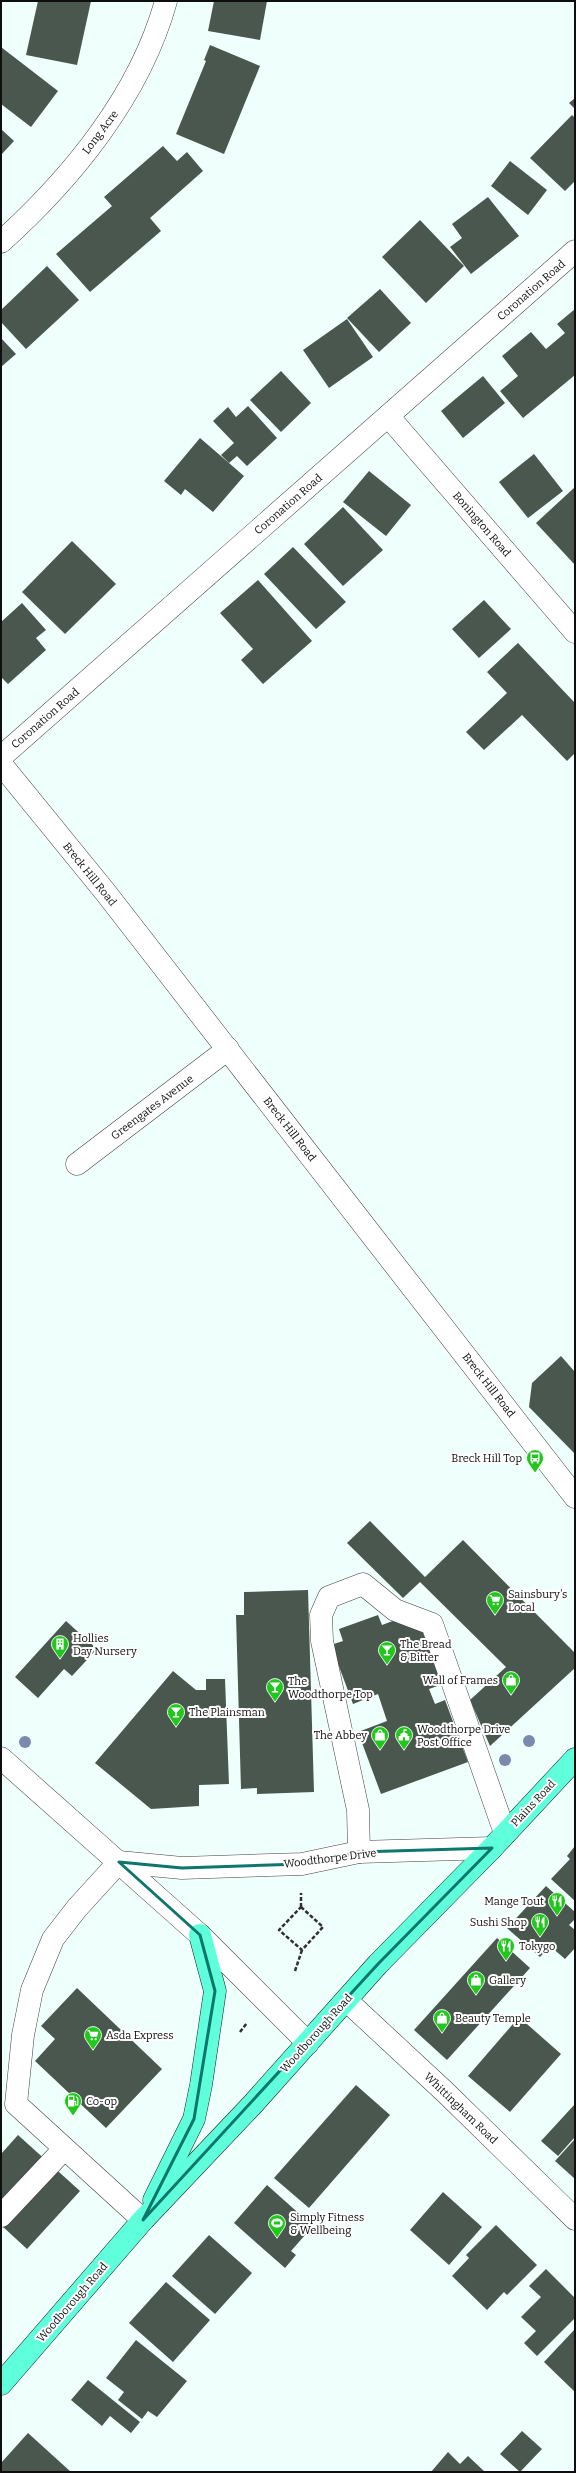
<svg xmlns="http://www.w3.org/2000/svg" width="576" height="2473" font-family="Bitter,serif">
<rect width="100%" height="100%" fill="#effffc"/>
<g fill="#4a574f">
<path d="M38,1h53l-14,64 -51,-10z"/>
<path d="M214,1h53l-7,39 -52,-9z"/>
<path d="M210,45l50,21 -36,88 -48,-20 30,-73 -2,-1z"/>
<path d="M1,47l57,44 -27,36 -30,-23z"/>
<path d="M575,98v11l-6,-6z"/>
<path d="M572,115l3,3v63l-10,10 -35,-33z"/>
<path d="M1,129l13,12 -13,14z"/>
<path d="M163,146l14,15 10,-9 16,19 -53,47 11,13 -71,61 -34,-38 56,-48 -8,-9z"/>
<path d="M510,161l37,29 -19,25 -37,-29z"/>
<path d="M488,197l31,39 -48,38 -21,-27 12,-9 -10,-14z"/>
<path d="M420,220l44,46 -38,37 -44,-46z"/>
<path d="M47,266l32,34 -53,49 -25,-27v-12z"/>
<path d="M380,289l31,34 -32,29 -32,-34z"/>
<path d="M575,309v66l-52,43 -23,-27 18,-15 -16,-20 29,-24 15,17 19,-16 -8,-9z"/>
<path d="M347,319l26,38 -44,31 -26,-38z"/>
<path d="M1,338l15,16 -15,13z"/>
<path d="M281,371l30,32 -30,29 -31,-32z"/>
<path d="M483,376l22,27 -42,35 -22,-27z"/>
<path d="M248,406l29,32 -30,28 -10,-10 -8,7 -8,-8 13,-12 -21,-22 15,-14 8,10z"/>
<path d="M200,438l44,38 -31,36 -28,-23 -4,6 -17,-14z"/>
<path d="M534,454l29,37 -35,27 -29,-36z"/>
<path d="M369,471l42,34 -25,31 -43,-34z"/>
<path d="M575,487v78l-39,-42z"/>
<path d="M343,507l40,43 -40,36 -39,-42z"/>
<path d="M72,541l44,43 -51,50 -43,-42z"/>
<path d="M293,547l53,55 -30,27 -52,-55z"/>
<path d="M258,580l54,61 -49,43 -22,-24 12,-11 -33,-36z"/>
<path d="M484,600l27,29 -32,29 -27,-29z"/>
<path d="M22,603l24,27 -10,8 10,12 -38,34 -7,-7v-55z"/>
<path d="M518,643l57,60v50l-8,8 -45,-46 -38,35 -18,-18 41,-39 -20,-21z"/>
<path d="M561,1356l14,16v82l-46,-47 3,-24z"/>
<path d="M370,1521l55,56 38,-37 112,113v15l-85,78 -20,-46 36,-33 -86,-85 -17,16 -56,-55z"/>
<path d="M308,1590l6,202 -57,2v-6l-16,1 -5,-174h8v-23z"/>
<path d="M378,1615l4,10 16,-6 24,11 21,54 -14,5 6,15 10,-4 23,62 -87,32 -23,-62 29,-11 -9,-27 -25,10 -22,-59 12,-4 -4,-12z"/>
<path d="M66,1621l31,28 -25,27 -8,-7 -26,29 -23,-21z"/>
<path d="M173,1671l23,19h10v-11h19l4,105 -30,1v21l-48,3 -56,-46z"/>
<path d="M575,1846v55l-24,-22 19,-20 -3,-3z"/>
<path d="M546,1886l29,26v7l-6,6 6,5v18l-10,11 -15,-13 -10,11 -33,-29z"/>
<path d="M497,1938l33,30 -83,92 -33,-30z"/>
<path d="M77,1988l85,81 -56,59 -71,-67 20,-22 -14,-13z"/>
<path d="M519,2017l42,37 -51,58 -42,-36z"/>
<path d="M356,2085l34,30 -81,93 -35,-30z"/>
<path d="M575,2104v33l-17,19 -17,-15z"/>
<path d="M18,2135l62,56 -53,58 -26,-24v-71z"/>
<path d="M575,2139v40l-20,-18z"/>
<path d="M267,2185l46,41 -22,25 5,4 -11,13 -51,-45z"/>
<path d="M443,2192l39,35 -33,38 -39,-35z"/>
<path d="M496,2225l41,40 -30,30 -3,-3 -17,18 -35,-34 17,-18 -3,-3z"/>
<path d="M209,2235l43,38 -37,41 -43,-38z"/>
<path d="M546,2269l29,29v20l-38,38 -13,-13 12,-12 -15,-14 20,-20 -12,-11z"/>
<path d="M166,2282l44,38 -37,42 -44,-39z"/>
<path d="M575,2329v63l-31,-30z"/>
<path d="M136,2340l51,41 -30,36 -9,-6 -6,8 -24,-19 6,-8 -18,-14z"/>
<path d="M88,2380l52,42 -9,11 -21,-17 -8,10 -31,-26z"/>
<path d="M522,2431l20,18 -22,23 -20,-18z"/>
<path d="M28,2433l43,39h-70v-9z"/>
<path d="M448,2452l12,12 8,-8 17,16h-54z"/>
</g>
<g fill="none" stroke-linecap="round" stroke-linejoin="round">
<g stroke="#414141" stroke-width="23">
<g id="minor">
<path d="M1,242c71,-64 139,-147 165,-241"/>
<path d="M388,416l187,216"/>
<path d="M1,757l574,-506"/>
<path d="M1,764l105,129 469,604"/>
<path d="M77,1164l151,-115"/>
<path d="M1,1758l199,177 108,108"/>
<path d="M359,1852l-1,-42 -36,-169 -1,-26 8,-18 34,-13 32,26 37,14 73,209"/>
<path d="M119,1862l-42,46 -24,31 -21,51 -9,45 -7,69 127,116"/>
<path d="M119,1862l63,6 120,-4 57,-12 133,-4"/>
<path d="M346,2000l99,92 130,127"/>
<path d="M1,2216l63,-67"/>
</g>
</g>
<g stroke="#1f1f1f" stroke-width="23">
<g id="major">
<path d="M154,2200l40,-81 7,-34 14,-94 -15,-56"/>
<path d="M1,2384l142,-164 110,-116 125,-140 114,-116 83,-89"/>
</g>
</g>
<g stroke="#303030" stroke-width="2.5" stroke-dasharray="4 2" stroke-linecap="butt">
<path d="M301,1907l22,20 -21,23 -23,-20z"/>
<path d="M301,1907v-14"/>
<path d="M295,1971l7,-21"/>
<path d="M240,2032l7,-9"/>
</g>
<use href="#minor" stroke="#fff" stroke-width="22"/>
<use href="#major" stroke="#5fffdc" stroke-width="22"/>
</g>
<g fill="#7a89ac">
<circle cx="529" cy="1741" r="6"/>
<circle cx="25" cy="1742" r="6"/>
<circle cx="505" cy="1760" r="6"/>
</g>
<path fill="none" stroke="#0f766e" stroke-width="3" stroke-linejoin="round" d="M492,1848l-114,116 -235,256 51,-101 21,-128 -15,-56 -81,-73 63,6 120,-4 57,-12z"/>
<defs>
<g id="bus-pin" transform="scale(0.9)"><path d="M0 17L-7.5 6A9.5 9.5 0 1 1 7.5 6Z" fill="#21c71d" stroke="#fff"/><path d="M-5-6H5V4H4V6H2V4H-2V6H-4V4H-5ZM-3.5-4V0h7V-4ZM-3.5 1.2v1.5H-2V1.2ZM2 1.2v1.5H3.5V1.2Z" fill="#fff"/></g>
<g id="supermarket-pin" transform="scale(0.9)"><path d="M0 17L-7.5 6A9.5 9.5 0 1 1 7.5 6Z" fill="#21c71d" stroke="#fff"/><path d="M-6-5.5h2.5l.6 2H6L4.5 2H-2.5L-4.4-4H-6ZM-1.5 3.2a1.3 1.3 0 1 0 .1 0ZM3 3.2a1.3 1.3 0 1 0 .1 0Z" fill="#fff"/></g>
<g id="building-pin" transform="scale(0.9)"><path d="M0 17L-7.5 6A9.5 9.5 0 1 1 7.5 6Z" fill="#21c71d" stroke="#fff"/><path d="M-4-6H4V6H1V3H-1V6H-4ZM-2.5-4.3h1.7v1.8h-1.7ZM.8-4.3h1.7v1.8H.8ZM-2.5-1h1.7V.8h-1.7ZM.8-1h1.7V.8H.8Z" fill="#fff"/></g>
<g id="bar-pin" transform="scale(0.9)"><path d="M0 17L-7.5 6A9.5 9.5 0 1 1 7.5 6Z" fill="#21c71d" stroke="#fff"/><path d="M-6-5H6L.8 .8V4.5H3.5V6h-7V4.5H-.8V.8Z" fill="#fff"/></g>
<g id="shop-pin" transform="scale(0.9)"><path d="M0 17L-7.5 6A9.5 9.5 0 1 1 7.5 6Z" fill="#21c71d" stroke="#fff"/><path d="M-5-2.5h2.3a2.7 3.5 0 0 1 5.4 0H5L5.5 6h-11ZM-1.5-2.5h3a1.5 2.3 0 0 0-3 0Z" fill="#fff"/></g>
<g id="civic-pin" transform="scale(0.9)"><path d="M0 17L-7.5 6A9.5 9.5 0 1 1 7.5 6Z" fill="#21c71d" stroke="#fff"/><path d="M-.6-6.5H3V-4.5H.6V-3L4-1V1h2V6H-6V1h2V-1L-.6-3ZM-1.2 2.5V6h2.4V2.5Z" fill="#fff"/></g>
<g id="restaurant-pin" transform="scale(0.9)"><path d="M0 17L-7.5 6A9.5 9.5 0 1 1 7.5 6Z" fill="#21c71d" stroke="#fff"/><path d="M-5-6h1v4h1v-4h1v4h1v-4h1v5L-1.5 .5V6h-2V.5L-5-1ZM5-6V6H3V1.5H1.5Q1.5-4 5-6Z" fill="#fff"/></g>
<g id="fuel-pin" transform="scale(0.9)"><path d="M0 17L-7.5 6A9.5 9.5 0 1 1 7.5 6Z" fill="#21c71d" stroke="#fff"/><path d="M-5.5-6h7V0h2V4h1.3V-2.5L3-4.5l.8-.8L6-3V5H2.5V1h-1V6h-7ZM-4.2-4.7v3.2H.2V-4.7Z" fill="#fff"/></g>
<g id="stadium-pin" transform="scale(0.9)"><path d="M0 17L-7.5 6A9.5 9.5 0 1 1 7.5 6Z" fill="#21c71d" stroke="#fff"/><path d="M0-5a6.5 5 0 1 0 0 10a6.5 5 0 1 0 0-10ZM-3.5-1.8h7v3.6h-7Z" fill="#fff"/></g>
</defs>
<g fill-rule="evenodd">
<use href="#bus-pin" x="535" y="1458"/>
<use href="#supermarket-pin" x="495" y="1600"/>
<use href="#building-pin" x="60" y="1644"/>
<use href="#bar-pin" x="387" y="1650"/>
<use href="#shop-pin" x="511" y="1680"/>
<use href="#bar-pin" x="275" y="1687"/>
<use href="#bar-pin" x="176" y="1712"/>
<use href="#shop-pin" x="380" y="1735"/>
<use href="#civic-pin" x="404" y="1735"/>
<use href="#restaurant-pin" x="557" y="1901"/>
<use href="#restaurant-pin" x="540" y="1922"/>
<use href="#restaurant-pin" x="506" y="1946"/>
<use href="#shop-pin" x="476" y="1980"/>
<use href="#shop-pin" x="442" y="2018"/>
<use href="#supermarket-pin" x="93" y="2035"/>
<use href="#fuel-pin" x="73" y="2101"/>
<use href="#stadium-pin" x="277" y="2223"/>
</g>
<g text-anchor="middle" stroke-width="4" stroke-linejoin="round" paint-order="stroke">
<g font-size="11" fill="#0e0e0e" stroke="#fff">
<text transform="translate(100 132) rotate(-53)" y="4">Long Acre</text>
<text transform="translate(531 290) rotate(-41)" y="4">Coronation Road</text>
<text transform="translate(288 504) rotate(-41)" y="4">Coronation Road</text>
<text transform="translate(482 524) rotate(49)" y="4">Bonington Road</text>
<text transform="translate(45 718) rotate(-41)" y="4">Coronation Road</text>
<text transform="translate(90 874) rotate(51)" y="4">Breck Hill Road</text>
<text transform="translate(152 1107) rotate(-37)" y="4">Greengates Avenue</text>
<text transform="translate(290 1129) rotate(52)" y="4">Breck Hill Road</text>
<text transform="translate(489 1385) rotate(52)" y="4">Breck Hill Road</text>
<text transform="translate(533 1803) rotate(-47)" y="4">Plains Road</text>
<text transform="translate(330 1858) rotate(-7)" y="4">Woodthorpe Drive</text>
<text transform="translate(316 2033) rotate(-48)" y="4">Woodborough Road</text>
<text transform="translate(461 2108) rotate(44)" y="4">Whittingham Road</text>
<text transform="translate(72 2302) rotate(-49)" y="4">Woodborough Road</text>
</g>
<g font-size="11" fill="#0e0e0e" stroke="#fff" text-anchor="start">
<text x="522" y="1462" text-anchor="end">Breck Hill Top</text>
<text x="508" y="1598">Sainsbury's<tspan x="508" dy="13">Local</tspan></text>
<text x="73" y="1642">Hollies<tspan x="73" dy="13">Day Nursery</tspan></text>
<text x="400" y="1648">The Bread<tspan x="400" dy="13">&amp; Bitter</tspan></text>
<text x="498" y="1684" text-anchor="end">Wall of Frames</text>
<text x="288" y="1685">The<tspan x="288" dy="13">Woodthorpe Top</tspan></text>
<text x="189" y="1716">The Plainsman</text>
<text x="417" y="1733">Woodthorpe Drive<tspan x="417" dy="13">Post Office</tspan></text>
<text x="367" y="1739" text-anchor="end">The Abbey</text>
<text x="544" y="1905" text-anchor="end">Mange Tout</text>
<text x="527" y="1926" text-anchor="end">Sushi Shop</text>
<text x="519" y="1950">Tokygo</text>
<text x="489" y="1984">Gallery</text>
<text x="455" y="2022">Beauty Temple</text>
<text x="106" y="2039">Asda Express</text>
<text x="86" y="2105">Co-op</text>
<text x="290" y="2221">Simply Fitness<tspan x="290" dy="13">&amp; Wellbeing</tspan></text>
</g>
</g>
<rect width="576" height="2473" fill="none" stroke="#0e0e0e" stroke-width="4"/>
</svg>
